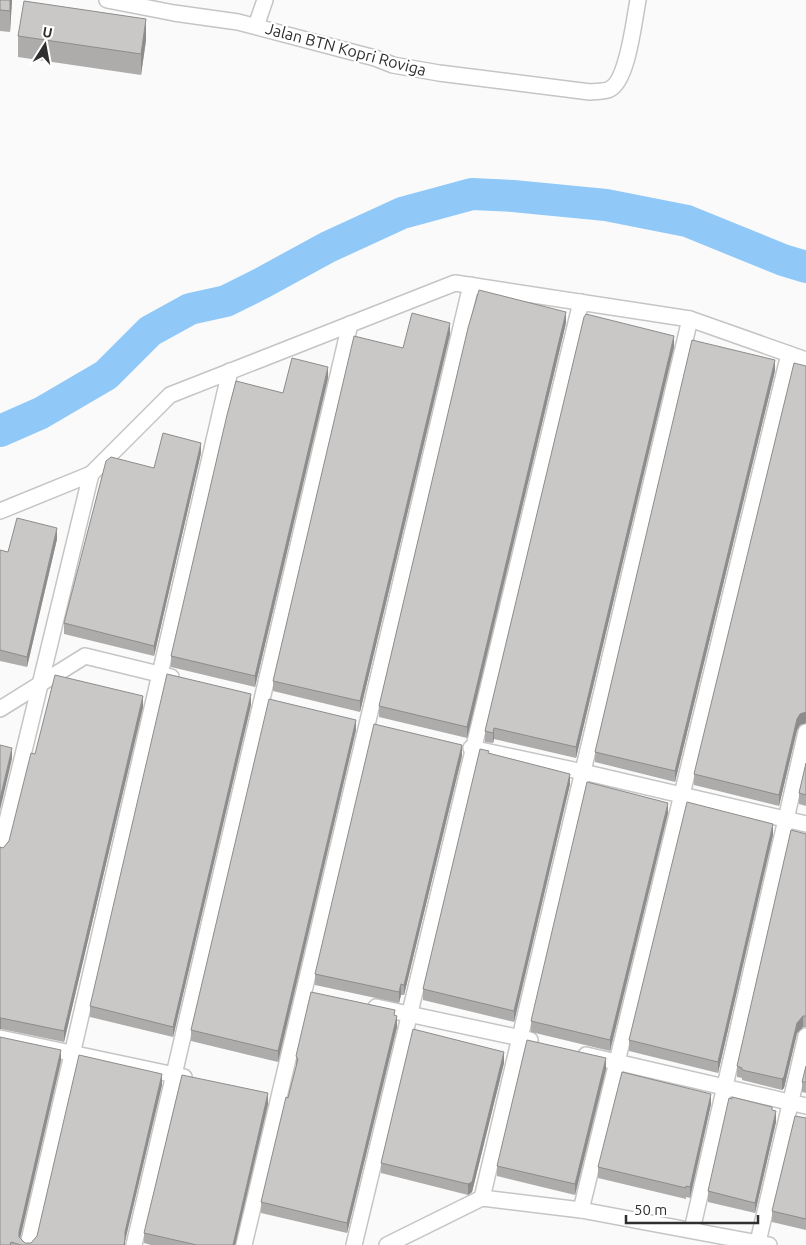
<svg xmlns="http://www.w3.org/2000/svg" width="806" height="1245" font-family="Ubuntu,sans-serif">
<rect width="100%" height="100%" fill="#fafafb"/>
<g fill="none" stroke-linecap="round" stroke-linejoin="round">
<path stroke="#90c8f8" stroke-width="32" d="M0,431l41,-18 65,-38 44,-44 40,-22 36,-8 36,-18 66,-36 74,-34 70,-19 41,2 93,9 81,16 96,39 23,7"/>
<g stroke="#c5c5c6" stroke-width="18">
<g id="minor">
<path d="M107,0l67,13 64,9 137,36 18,7 46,8 151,19c6,-1 15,0 20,-3 18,-9 24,-69 28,-89"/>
<path d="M256,26l9,-26"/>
<path d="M0,511l91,-37 79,-79 285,-112 235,36 116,41"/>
<path d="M0,709l85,-53 86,21"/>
<path d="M471,748l112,24 223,52"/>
<path d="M0,850l91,-376"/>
<path d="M376,1007l154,33"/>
<path d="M0,1038l184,39"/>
<path d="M586,1055l220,51"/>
<path d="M482,1198l208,-879"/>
<path d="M581,1210l208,-856"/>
<path d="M692,1230l114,-498"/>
<path d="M758,1242l48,-206"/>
<path d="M28,1245l202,-874"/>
<path d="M134,1245l216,-921"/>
<path d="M244,1245l227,-960"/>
<path d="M354,1245l227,-943"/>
<path d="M387,1245l95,-47 99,12 188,35"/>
</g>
</g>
<use href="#minor" stroke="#fff" stroke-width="15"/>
</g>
<g fill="#adacab">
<path d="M0,0h12l-2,32 -10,-1z"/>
<path d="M18,36l128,4 -5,35 -123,-18z"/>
<path d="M566,323l-99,415 -88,-21v-11z"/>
<path d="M450,334l-90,378 -87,-21v-10l130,-333z"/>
<path d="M674,347l-98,411 -82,-19 -1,4 -8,-1v-11z"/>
<path d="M806,366v357l-6,2 -3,5 -18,76 -85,-21v-11z"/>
<path d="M775,371l-100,411 -80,-20v-10z"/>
<path d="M328,378l-73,309 -84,-20v-11z"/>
<path d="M201,453l-47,203 -90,-22v-11z"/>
<path d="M57,539l-30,128 -27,-6v-111l8,2z"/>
<path d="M251,705l-78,332 -83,-20v-11z"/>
<path d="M143,707l-79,335 -63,-13h-1v-182l3,1 6,-7 26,-87z"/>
<path d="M356,730l-78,332 -87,-21v-11z"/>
<path d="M489,753l81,31 -56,238 -91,-22v-11z"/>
<path d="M462,756l-58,239h-3l-2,8 -84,-18v-11z"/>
<path d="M806,763v43l-7,-2v-11z"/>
<path d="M668,813l-58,238 -79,-19v-11z"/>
<path d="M806,834v193h-3l-6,6 -13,55 -2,2 -40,-10v-2l-5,-1v-11z"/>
<path d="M773,835l-55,238 -89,-22v-11z"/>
<path d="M395,1016l2,11 -50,206 -86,-20v-11l35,-136v-10z"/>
<path d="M61,1061l-41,177 5,5h6l131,-158 -37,156v4h-125z"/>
<path d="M504,1063l-32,129 -4,3 -87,-22v-10z"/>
<path d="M806,1066v27l-4,-1v-10z"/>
<path d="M606,1069l-31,126 -78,-19v-10z"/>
<path d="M268,1104l-33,141h-84l-7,-2v-10z"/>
<path d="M711,1104l-21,94 -4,-1v2l-88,-21v-11z"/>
<path d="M772,1110l4,12 -21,91 -47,-11v-11z"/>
<path d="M806,1118v112l-34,-8v-11z"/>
</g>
<g fill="#8d8c8b">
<path d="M10,0h2l-2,32z"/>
<path d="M146,19v21l-5,35v-21z"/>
<path d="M566,312v11l-99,415v-11z"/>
<path d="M450,323v11l-90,378v-11z"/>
<path d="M674,336v11l-98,411v-11z"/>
<path d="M775,360v11l-100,411v-11z"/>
<path d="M328,367v11l-73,309v-11z"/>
<path d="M201,443v10l-47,203v-10z"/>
<path d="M57,528v11l-30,128v-10z"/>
<path d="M251,694v11l-78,332v-10z"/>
<path d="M143,696v11l-79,335v-11z"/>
<path d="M806,712v11l-6,2 -3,5 -18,76v-11l18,-76 3,-5z"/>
<path d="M356,720v10l-78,332v-11z"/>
<path d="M494,728v11l-1,4v-10z"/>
<path d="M462,745v11l-58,239v-10z"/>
<path d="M12,748v11l-12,51v-11z"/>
<path d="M570,774v10l-56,238v-11z"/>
<path d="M668,803v10l-58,238v-11z"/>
<path d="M773,824v11l-55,238v-11z"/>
<path d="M401,984v11l-2,8v-11z"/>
<path d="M397,1016v11l-50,206v-10z"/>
<path d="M803,1016v11l-6,6 -13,55 -2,2v-11l15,-56z"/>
<rect x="0" y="1018" width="1" height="11"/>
<path d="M61,1050v11l-42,182v-11z"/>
<path d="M504,1052v11l-32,129 -4,3v-11z"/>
<path d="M606,1058v11l-31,126v-11z"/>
<path d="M162,1074v11l-37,156v4h-1l1,-13z"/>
<path d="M268,1093v11l-33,141h-2z"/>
<path d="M711,1094v10l-21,94v-11z"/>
<path d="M776,1111v11l-21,91v-10z"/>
</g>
<g fill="#c9c8c7" stroke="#8d8c8b">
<path d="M0,0h10v11l-10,-1z"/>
<path d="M24,1l122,18 -5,35 -123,-18z"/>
<path d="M479,290l87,22 -99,415 -88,-21 89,-378z"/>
<path d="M412,313l38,10 -90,378 -87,-20 81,-345 49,12z"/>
<path d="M586,314l88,22 -98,411 -82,-19 -1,5 -8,-2 99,-414z"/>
<path d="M692,340l83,20 -100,411 -80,-19z"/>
<path d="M292,358l36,9 -73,309 -84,-20 56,-241 9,-34 47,12z"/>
<path d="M794,363l12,3v346l-6,2 -3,5 -18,76 -85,-21z"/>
<path d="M163,433l38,10 -47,203 -90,-23 42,-162 5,-4 43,11z"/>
<path d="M17,518l40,10 -30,129 -27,-7v-100l8,2z"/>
<path d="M167,674l84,20 -78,333 -83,-21z"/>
<path d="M55,675l88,21 -79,335 -63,-13h-1v-171l3,1 6,-7 22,-88 4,1z"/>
<path d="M269,699l87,21 -78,331 -87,-21z"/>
<path d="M374,724l88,21 -58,240 -3,-1 -2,8 -84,-18z"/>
<path d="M0,745l12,3 -12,51z"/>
<path d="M480,749l9,2 -1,2 82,21 -56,237 -91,-22z"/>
<path d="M806,763v32l-7,-2z"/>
<path d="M587,782l81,21 -58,237 -79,-19z"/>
<path d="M687,802l86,22 -55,238 -89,-22z"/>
<path d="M791,830l15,4v182h-3l-6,7 -13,54 -2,2 -40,-9v-2l-5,-2z"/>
<path d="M311,992l84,18 -1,5 3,1 -50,207 -86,-21 25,-105 2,1 10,-39 -2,-3z"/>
<path d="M413,1029l91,23 -32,130 -4,2 -87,-21z"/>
<path d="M0,1037l61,13 -42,182v5l6,6h6l6,-7 42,-181 83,19 -37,158v6l-1,7h-103l-10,-3 -1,3h-10z"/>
<path d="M527,1040l79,18 -31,126 -78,-18z"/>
<path d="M806,1066v16h-4z"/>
<path d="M622,1072l89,22 -21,93 -4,-1v2l-88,-21z"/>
<path d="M182,1075l86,18 -35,152h-36l-53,-12z"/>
<path d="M732,1097l40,10v3l4,1 -21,92 -47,-12 21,-93 3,1z"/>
<path d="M795,1116l11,2v101l-34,-8z"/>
</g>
<g text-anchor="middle" stroke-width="4.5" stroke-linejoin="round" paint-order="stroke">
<g font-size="16" fill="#2f2f30" stroke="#fff">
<text transform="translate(346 49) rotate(15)" y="6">Jalan BTN Kopri Roviga</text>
</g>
</g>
<g transform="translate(45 45) rotate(11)" stroke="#ffffff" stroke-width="4" paint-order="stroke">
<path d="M0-4L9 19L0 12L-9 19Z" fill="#2f2f30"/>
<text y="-8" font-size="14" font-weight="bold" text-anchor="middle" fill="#2f2f30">U</text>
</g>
<path d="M626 1215v8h132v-8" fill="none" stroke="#2f2f30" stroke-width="2.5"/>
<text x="634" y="1215" font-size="15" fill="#2f2f30" stroke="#ffffff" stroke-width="4" paint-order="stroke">50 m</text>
</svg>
